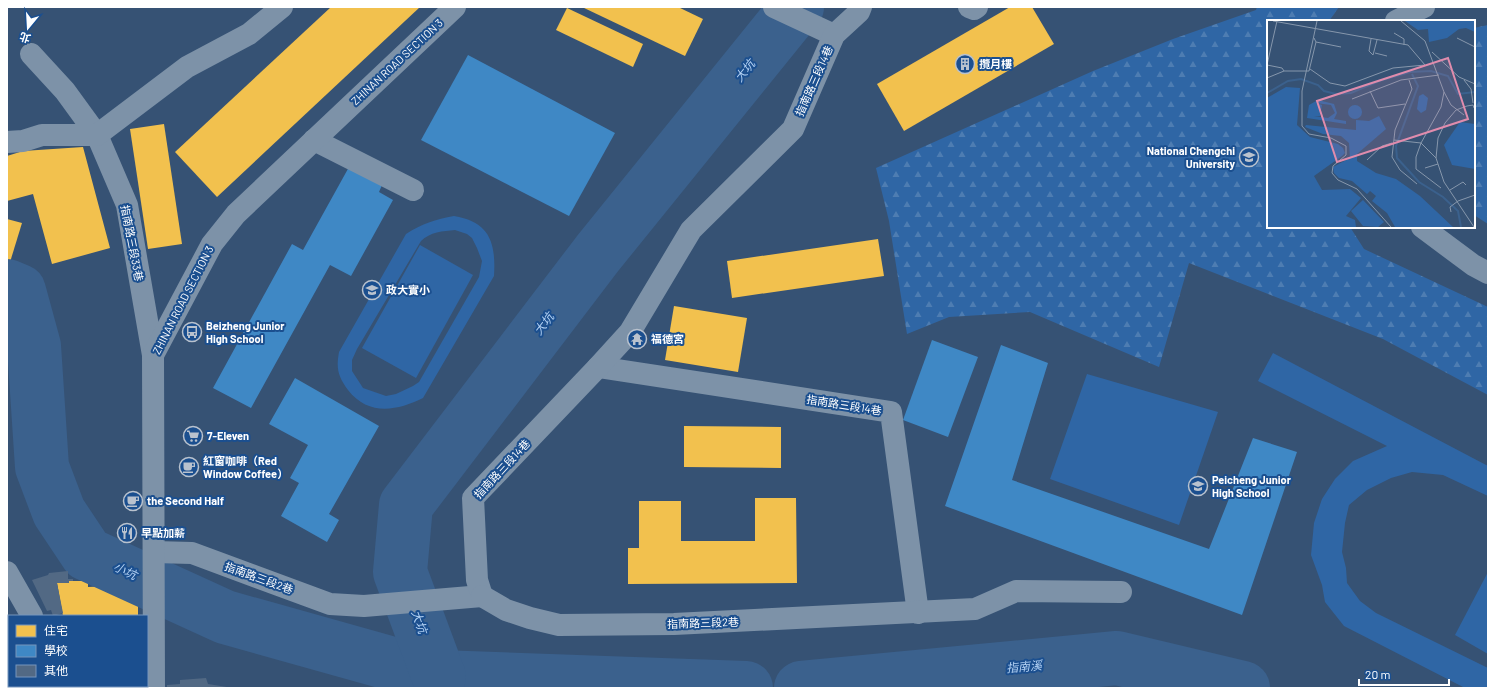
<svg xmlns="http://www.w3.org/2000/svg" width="1495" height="695" font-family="Barlow,'Noto Sans TC',sans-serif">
<defs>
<pattern id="forest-firs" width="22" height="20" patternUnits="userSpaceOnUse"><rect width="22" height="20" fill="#2f66a5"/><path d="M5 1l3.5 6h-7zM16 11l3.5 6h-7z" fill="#4e7db2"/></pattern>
</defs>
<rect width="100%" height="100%" fill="#365274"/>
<g fill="#2f66a5" fill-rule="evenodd">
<path d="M454,216c36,6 42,27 40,60l-71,122c-26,13 -55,18 -75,-8 -10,-14 -12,-21 -9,-38l67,-118c15,-10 30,-15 48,-18zM455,230l12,4 5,4 5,10 5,13 -3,16 -60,105 -6,4 -17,8 -10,2 -23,-8 -11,-17v-11l5,-11 64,-108c9,-9 22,-10 34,-11z"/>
<path d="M420,245l53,30 -57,103 -54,-30z"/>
<path d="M1273,353l215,113v30l-45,-21 -31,-3 -21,6 -24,12 -18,15 -4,18 -3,29 4,16 1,15 13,18 16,12 112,55v20h-23l-121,-62 -19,-24 -3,-17 -11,-30 3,-32 8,-24 13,-20 18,-18 34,-15 -129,-65z"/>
<path d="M1087,374l131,38 -39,113 -129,-46z"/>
<path d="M1488,572v82l-33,-19z"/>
</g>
<g fill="url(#forest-firs)">
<path d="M1257,7h82l-10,14h-61v206h82l14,22 124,58v88l-105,-56 -194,-76 -30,104 -129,-55 -81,5 -42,17 -18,-113 -13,-53 217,-97 80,-32 83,-29z"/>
<path d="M1488,25v199l-14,-9v-187z"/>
</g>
<g fill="#f2c14e">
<path d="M331,7h89l-203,190 -42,-45z"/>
<path d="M582,7h96l25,12 -18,37z"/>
<path d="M1010,7h22l22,37 -150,87 -27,-47z"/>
<path d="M567,8l76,36 -10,23 -77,-37z"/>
<path d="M164,124l18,120 -34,5 -18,-120z"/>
<path d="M83,147l27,101 -58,16 -19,-70 -26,7v-45l16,-5z"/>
<path d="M7,219l15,4 -15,49z"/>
<path d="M878,239l6,37 -152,22 -5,-37z"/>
<path d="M674,306l73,12 -9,54 -73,-12z"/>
<path d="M684,426l97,1v41l-97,-1z"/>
<path d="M755,498h41l1,85 -169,1v-36h11v-47h42v40h74z"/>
<path d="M69,581h19v6l50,-2v31h-75l-6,-33h12z"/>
<path d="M7,661l2,2v23h12l2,2h-16z"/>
</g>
<g fill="#3f88c5">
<path d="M468,55l147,78 -46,83 -148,-76z"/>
<path d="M349,167l33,18 -3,7 14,8 -42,76 -21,-11 -79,143 -38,-20 79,-144 11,6z"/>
<path d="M932,340l46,17 -30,80 -45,-17z"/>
<path d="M1001,345l47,18 -36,117 197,69 44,-111 44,14 -55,163 -297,-109z"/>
<path d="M295,378l84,48 -50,88 10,6 -12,22 -46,-26 18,-33 -9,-5 18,-33 -39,-21z"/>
</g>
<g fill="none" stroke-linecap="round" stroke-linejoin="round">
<g stroke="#3b618d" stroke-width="54">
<path d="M7,286l12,5 15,55 8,121 17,45 28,42 138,63 214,60 307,11"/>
<path d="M439,677l-39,-105 6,-67 192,-252 199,-246"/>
<path d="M801,688l316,-30 126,30"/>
</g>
</g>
<g fill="#526984">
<path d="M68,571v8h5v2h-4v2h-12l6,30 -10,3 -2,-6 -4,1 -15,-31 16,-5 1,-2z"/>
<path d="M206,678l2,6 25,4h-66v-3l13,-1v-4z"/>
</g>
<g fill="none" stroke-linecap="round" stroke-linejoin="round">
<g stroke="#7d92a8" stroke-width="22">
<path d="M774,7l60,28"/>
<path d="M969,7l5,2 3,-2"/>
<path d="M1396,21l28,-14"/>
<path d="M31,54l34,37 32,44 30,70 26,150"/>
<path d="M314,140l99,50"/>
<path d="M7,142l16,-1 19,-6h55l90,-68 62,-33 33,-27"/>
<path d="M1422,227l51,38 15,8"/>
<path d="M598,367l293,45 27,201"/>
<path d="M154,552l38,1 138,51 34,2 118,-10"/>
<path d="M7,572l25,44"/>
<path d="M482,596l-5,-16 -4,-82 125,-131 32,-35 61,-102 102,-101 41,-94 25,-23 2,-5"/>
<path d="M482,596l24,14 24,8 29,7 115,-1 301,-15 41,-18 105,1"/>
<path d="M72,686l1,2"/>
<path d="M154,688l-1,-333 59,-111 24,-30 219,-207"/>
</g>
</g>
<defs>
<g id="building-ring" transform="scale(1)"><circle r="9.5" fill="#1b4f8f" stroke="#b9c2ce" stroke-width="1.5"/><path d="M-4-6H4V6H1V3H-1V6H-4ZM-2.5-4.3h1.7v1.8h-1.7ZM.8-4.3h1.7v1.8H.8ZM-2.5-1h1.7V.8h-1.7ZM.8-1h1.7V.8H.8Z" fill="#b9c2ce"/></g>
<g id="university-ring" transform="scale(1)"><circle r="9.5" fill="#1b4f8f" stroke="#b9c2ce" stroke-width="1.5"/><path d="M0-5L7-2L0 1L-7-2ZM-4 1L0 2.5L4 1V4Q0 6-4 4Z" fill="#b9c2ce"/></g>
<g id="school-ring" transform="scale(1)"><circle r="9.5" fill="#1b4f8f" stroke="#b9c2ce" stroke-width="1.5"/><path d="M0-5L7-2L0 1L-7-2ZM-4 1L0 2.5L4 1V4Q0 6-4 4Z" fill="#b9c2ce"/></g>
<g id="bus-ring" transform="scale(1)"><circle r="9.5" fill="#1b4f8f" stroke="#b9c2ce" stroke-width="1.5"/><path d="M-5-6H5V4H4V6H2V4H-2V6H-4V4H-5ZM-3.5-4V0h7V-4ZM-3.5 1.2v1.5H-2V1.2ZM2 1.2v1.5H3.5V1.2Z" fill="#b9c2ce"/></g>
<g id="temple-ring" transform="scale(1)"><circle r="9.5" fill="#1b4f8f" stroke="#b9c2ce" stroke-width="1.5"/><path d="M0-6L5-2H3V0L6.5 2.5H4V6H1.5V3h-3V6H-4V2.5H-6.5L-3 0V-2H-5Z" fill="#b9c2ce"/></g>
<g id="supermarket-ring" transform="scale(1)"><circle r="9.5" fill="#1b4f8f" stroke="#b9c2ce" stroke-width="1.5"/><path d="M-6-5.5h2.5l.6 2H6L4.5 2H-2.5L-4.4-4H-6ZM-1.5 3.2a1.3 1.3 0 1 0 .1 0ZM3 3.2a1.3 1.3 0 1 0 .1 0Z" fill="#b9c2ce"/></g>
<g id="cafe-ring" transform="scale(1)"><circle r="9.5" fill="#1b4f8f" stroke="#b9c2ce" stroke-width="1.5"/><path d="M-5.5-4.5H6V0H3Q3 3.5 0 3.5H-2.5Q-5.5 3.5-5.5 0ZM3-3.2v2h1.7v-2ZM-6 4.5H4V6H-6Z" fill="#b9c2ce"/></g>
<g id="restaurant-ring" transform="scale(1)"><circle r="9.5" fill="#1b4f8f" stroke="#b9c2ce" stroke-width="1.5"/><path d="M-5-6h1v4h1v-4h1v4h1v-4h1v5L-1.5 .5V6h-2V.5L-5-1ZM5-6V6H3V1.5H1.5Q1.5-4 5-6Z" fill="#b9c2ce"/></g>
</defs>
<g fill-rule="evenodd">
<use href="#building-ring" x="965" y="64"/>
<use href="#university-ring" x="1249" y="157"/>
<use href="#school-ring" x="372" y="290"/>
<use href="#bus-ring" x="192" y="332"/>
<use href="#temple-ring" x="637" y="339"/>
<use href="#supermarket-ring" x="193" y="436"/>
<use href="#cafe-ring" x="189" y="467"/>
<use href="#school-ring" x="1198" y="486"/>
<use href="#cafe-ring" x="133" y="501"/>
<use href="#restaurant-ring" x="127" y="533"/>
</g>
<g text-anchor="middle" stroke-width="4" stroke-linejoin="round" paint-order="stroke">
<g font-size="11" fill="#fff" stroke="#1b4f8f">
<text transform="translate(397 62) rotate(-43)" y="4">ZHINAN ROAD SECTION 3</text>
<text transform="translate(814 81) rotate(-66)" y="4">指南路三段14巷</text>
<text transform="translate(132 243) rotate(79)" y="4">指南路三段33巷</text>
<text transform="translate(183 300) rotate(-63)" y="4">ZHINAN ROAD SECTION 3</text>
<text transform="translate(844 405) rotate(9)" y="4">指南路三段14巷</text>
<text transform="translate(502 469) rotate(-47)" y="4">指南路三段14巷</text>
<text transform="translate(259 578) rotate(20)" y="4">指南路三段2巷</text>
<text transform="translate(703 623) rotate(-2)" y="4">指南路三段2巷</text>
</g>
<g font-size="11" font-weight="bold" fill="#fff" stroke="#1b4f8f" text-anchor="start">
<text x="979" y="68">攬月樓</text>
<text x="1235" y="155" text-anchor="end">National Chengchi<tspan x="1235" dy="13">University</tspan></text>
<text x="386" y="294">政大實小</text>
<text x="206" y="330">Beizheng Junior<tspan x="206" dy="13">High School</tspan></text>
<text x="651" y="343">福德宮</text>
<text x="207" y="440">7-Eleven</text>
<text x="203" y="465">紅窗咖啡（Red<tspan x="203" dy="13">Window Coffee）</tspan></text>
<text x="1212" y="484">Peicheng Junior<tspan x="1212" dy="13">High School</tspan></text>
<text x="147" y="505">the Second Half</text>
<text x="141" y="537">早點加薪</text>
</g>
<g font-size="12" font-style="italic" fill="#b5d3f5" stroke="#1b4f8f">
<text transform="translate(745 71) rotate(-51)" y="4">大坑</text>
<text transform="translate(544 324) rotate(-53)" y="4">大坑</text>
<text transform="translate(125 571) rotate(25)" y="4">小坑</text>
<text transform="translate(419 622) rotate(70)" y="4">大坑</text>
<text transform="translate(1024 667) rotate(-5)" y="4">指南溪</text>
</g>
</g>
<g transform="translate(1267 20)">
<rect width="208" height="208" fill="#365274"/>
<path d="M156,74l5,4 -2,12 -5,3 -4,-4 2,-13zM51,80l16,4 3,9 -3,6 12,2v3l-39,-6 2,-13zM49,83l15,2 4,8 -7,5 -14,-2h6l2,-11zM81 92a7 7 0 1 1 14 0a7 7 0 1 1-14 0ZM96,180l21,22 -6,5 -15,-1 -12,-15z" fill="#2f66a5" fill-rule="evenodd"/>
<path d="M138,1h70v11l-9,-4 -7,1 -12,9 -18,4 -1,-13 -10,1zM19,67l14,1 -3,37 13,12 28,7 5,4 2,5 -3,3 -28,20 8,14 28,-1 11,9 -15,18 9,4 1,7h-89v-129zM112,96l7,13 -29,25v7l19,12 20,6 24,17 33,31h-58l-8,-14 -15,-12 4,-5 -6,-5 -3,3 -15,-13 -13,-3 -5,-5 -1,-6 17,-9 -1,-15 -8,-7 -18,-2 -18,-7 1,-2 50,5v-10l13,1zM193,102l15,2v45l-23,-4 -8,-20z" fill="#2f66a5"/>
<path fill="none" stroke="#3b618d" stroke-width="2" d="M145,54l6,12 -22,60 1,12 22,24 24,15 15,14 3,16M0,73l21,-12 13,-2 17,6 6,6 12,3 15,-1 28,-12 31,-9 21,-1 17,5 10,18 17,-2"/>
<path fill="none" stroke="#8697ac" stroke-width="1" d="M6,1l135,24 17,20 -32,3 -48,18 -15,-3 -20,-14M10,1l-10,44 15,3 2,3M50,1l-15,70v35l7,8 22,4 15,8v9l-13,11 -1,7 6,7 19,9 34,38M134,1l24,20 19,51 -3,15 -20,36 15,15 8,24 30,45M127,13l10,6v6M190,18l18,9M104,19l-2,12 4,4 4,-15M49,22l25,5M165,32l27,25 16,7M108,33l12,3M0,58l17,-7h25l7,-29 -2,-4M142,60l3,9 -17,41 -3,27 8,13 17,14M197,60l7,9 2,14M103,71l8,17 27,-4M177,72l7,13 13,10M85,79l49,-19 38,-5M127,120l27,3 -5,14v12l25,19M169,138l2,-20 7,-15 11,-13 11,-4 6,-1 1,3M100,140l15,-14 10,-3M158,148l13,-4M183,170l13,-8 3,3M184,192l-1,-5 8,-6 17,-6"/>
<path fill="#e08cad" fill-opacity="0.15" stroke="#e08cad" stroke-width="2" d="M181,38l20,61 -131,43 -20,-61z"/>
<rect width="208" height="208" fill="none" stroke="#fff" stroke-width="2"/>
</g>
<rect width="1495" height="695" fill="none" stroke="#ffffff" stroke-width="16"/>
<rect x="8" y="615" width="140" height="72" fill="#1b4f8f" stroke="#7695bc"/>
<rect x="16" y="625" width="20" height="12" fill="#f2c14e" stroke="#7695bc"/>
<text x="44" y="635" font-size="12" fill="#ffffff">住宅</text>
<rect x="16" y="645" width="20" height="12" fill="#3f88c5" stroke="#7695bc"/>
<text x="44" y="655" font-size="12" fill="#ffffff">學校</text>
<rect x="16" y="665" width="20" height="12" fill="#526984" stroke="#7695bc"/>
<text x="44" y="675" font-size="12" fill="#ffffff">其他</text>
<g transform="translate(28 28) rotate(198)" stroke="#1b4f8f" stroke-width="3" paint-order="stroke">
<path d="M0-3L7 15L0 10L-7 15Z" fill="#ffffff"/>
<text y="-6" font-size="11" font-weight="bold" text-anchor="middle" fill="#ffffff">北</text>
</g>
<path d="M1359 679v6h90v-6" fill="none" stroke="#ffffff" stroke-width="2"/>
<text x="1365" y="679" font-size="12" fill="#ffffff" stroke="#1b4f8f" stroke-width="3" paint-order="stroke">20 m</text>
</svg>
